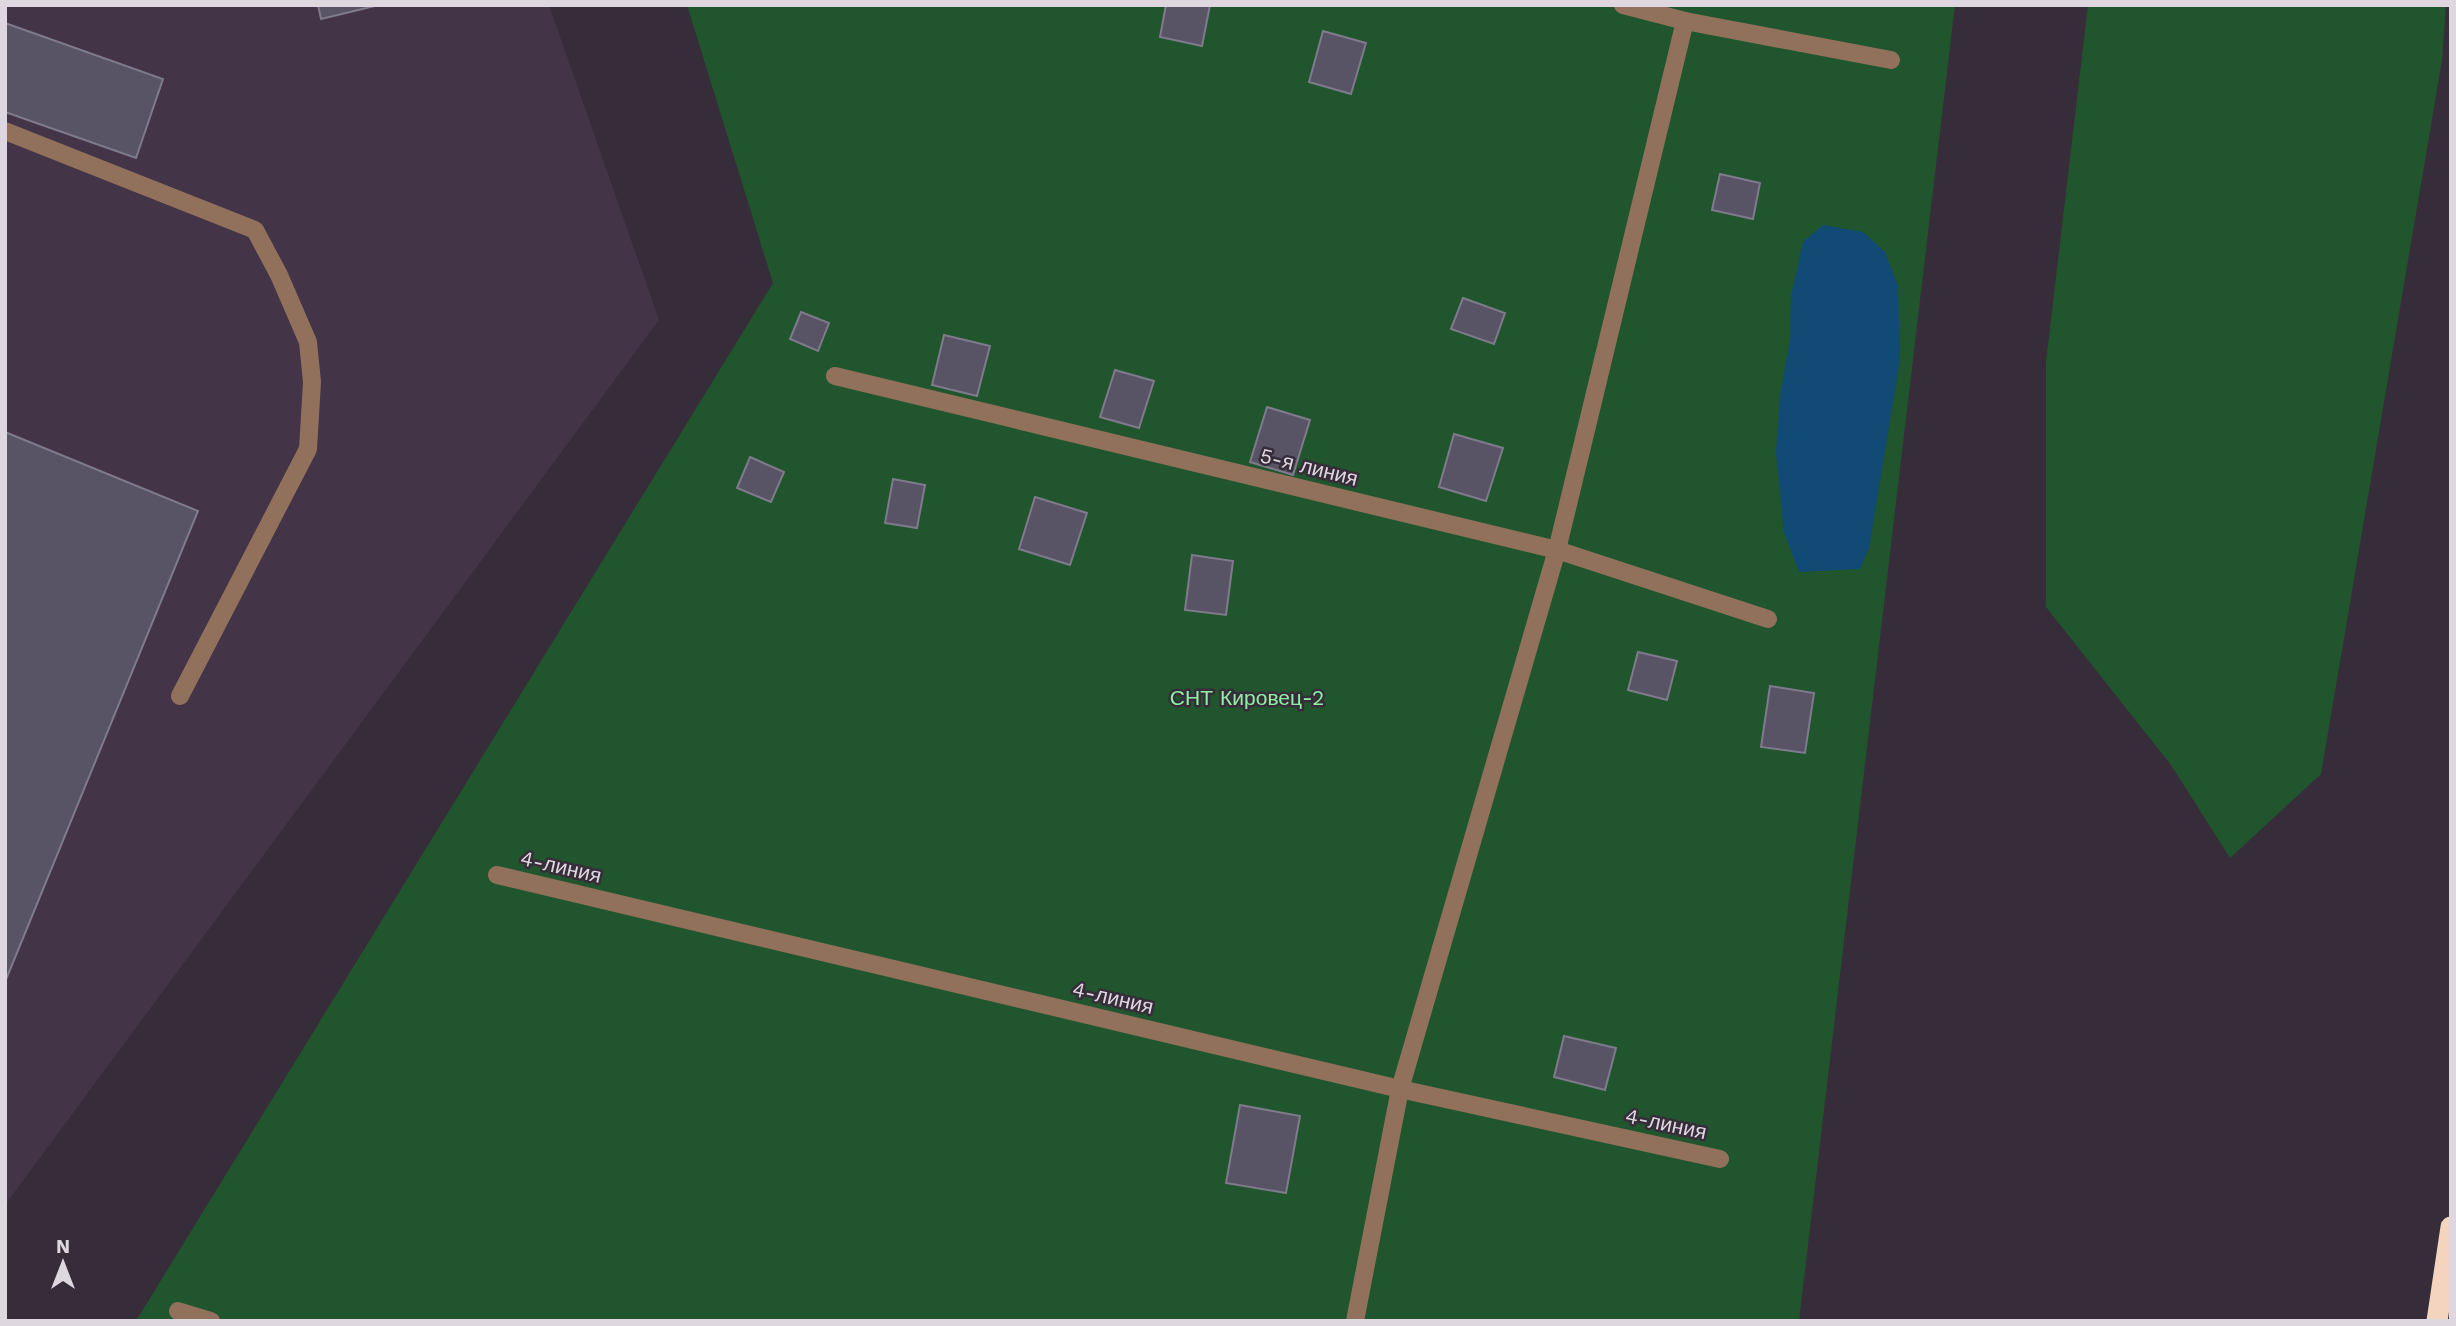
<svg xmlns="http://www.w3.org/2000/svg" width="2456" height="1326" font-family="'Work Sans',sans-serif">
<rect width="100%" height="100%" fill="#372d3a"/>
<path fill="#433447" d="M5,5h544l110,315 -654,885z"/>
<g fill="#21552e">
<path d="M687,5h1268l-156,1316h-1663l637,-1038z"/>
<path d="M2088,5h358l-4,55 -121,714 -91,84 -59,-93 -125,-158v-245z"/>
</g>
<path fill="#104a75" d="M1823,225l40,7 22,20 13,34 2,73 -31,189 -9,21 -61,3 -15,-40 -8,-79 4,-58 10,-54 1,-45 12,-54z"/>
<g fill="#595465" stroke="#7f7a8c" stroke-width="2">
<path d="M318,5h57v1l-54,13z"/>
<path d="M1166,5h44l-8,41 -42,-9z"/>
<path d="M5,23l158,56 -27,79 -131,-46z"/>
<path d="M1323,31l43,12 -15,51 -42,-12z"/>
<path d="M1720,174l40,9 -7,36 -41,-9z"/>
<path d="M1463,298l42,15 -11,31 -43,-15z"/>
<path d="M801,312l28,11 -11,28 -28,-12z"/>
<path d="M944,335l46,11 -13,50 -45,-11z"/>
<path d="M1115,370l39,11 -15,47 -39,-11z"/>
<path d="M1267,407l43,13 -17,55 -43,-13z"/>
<path d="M5,432l193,79 -193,471z"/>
<path d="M1454,434l49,14 -17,53 -47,-14z"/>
<path d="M750,457l34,15 -13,30 -34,-14z"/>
<path d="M893,479l32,6 -8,43 -32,-5z"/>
<path d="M1035,497l52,16 -17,52 -51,-16z"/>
<path d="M1192,555l41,6 -7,54 -41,-5z"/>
<path d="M1638,652l39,9 -10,39 -39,-10z"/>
<path d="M1770,686l44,7 -9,60 -44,-6z"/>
<path d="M1564,1036l52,12 -11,42 -51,-13z"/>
<path d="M1240,1105l60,11 -14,77 -60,-10z"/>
</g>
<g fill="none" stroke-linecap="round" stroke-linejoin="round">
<g stroke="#91715b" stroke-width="18">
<path d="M1623,5l62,16 206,39"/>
<path d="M5,131l250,99 24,45 29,67 4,40 -4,67 -128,247"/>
<path d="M835,376l722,174 211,69"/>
<path d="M497,875l903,214 320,70"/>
<path d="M178,1311l33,10"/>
<path d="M1355,1321l45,-232 157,-539 128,-529"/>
</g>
<path stroke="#f5d4bf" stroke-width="21" d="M2437,1321l14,-94"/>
</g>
<g text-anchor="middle" stroke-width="5" stroke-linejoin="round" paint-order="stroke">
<g font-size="21" fill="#ded7e0" stroke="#372d3a">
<text transform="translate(1309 467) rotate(14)" y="7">5-я линия</text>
<text transform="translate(561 867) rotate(13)" y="7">4-линия</text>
<text transform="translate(1113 998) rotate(13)" y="7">4-линия</text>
<text transform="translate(1666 1124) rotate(12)" y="7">4-линия</text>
</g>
<g font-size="21" fill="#8cf0a2" stroke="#372d3a">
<text x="1247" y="705">СНТ Кировец-2</text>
</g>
</g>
<rect width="2456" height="1326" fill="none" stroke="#ded7e0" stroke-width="14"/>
<g transform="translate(63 1263)" stroke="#372d3a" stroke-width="5" paint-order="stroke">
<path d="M0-5L12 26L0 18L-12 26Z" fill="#ded7e0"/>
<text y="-10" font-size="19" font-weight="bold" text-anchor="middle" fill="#ded7e0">N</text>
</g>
</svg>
